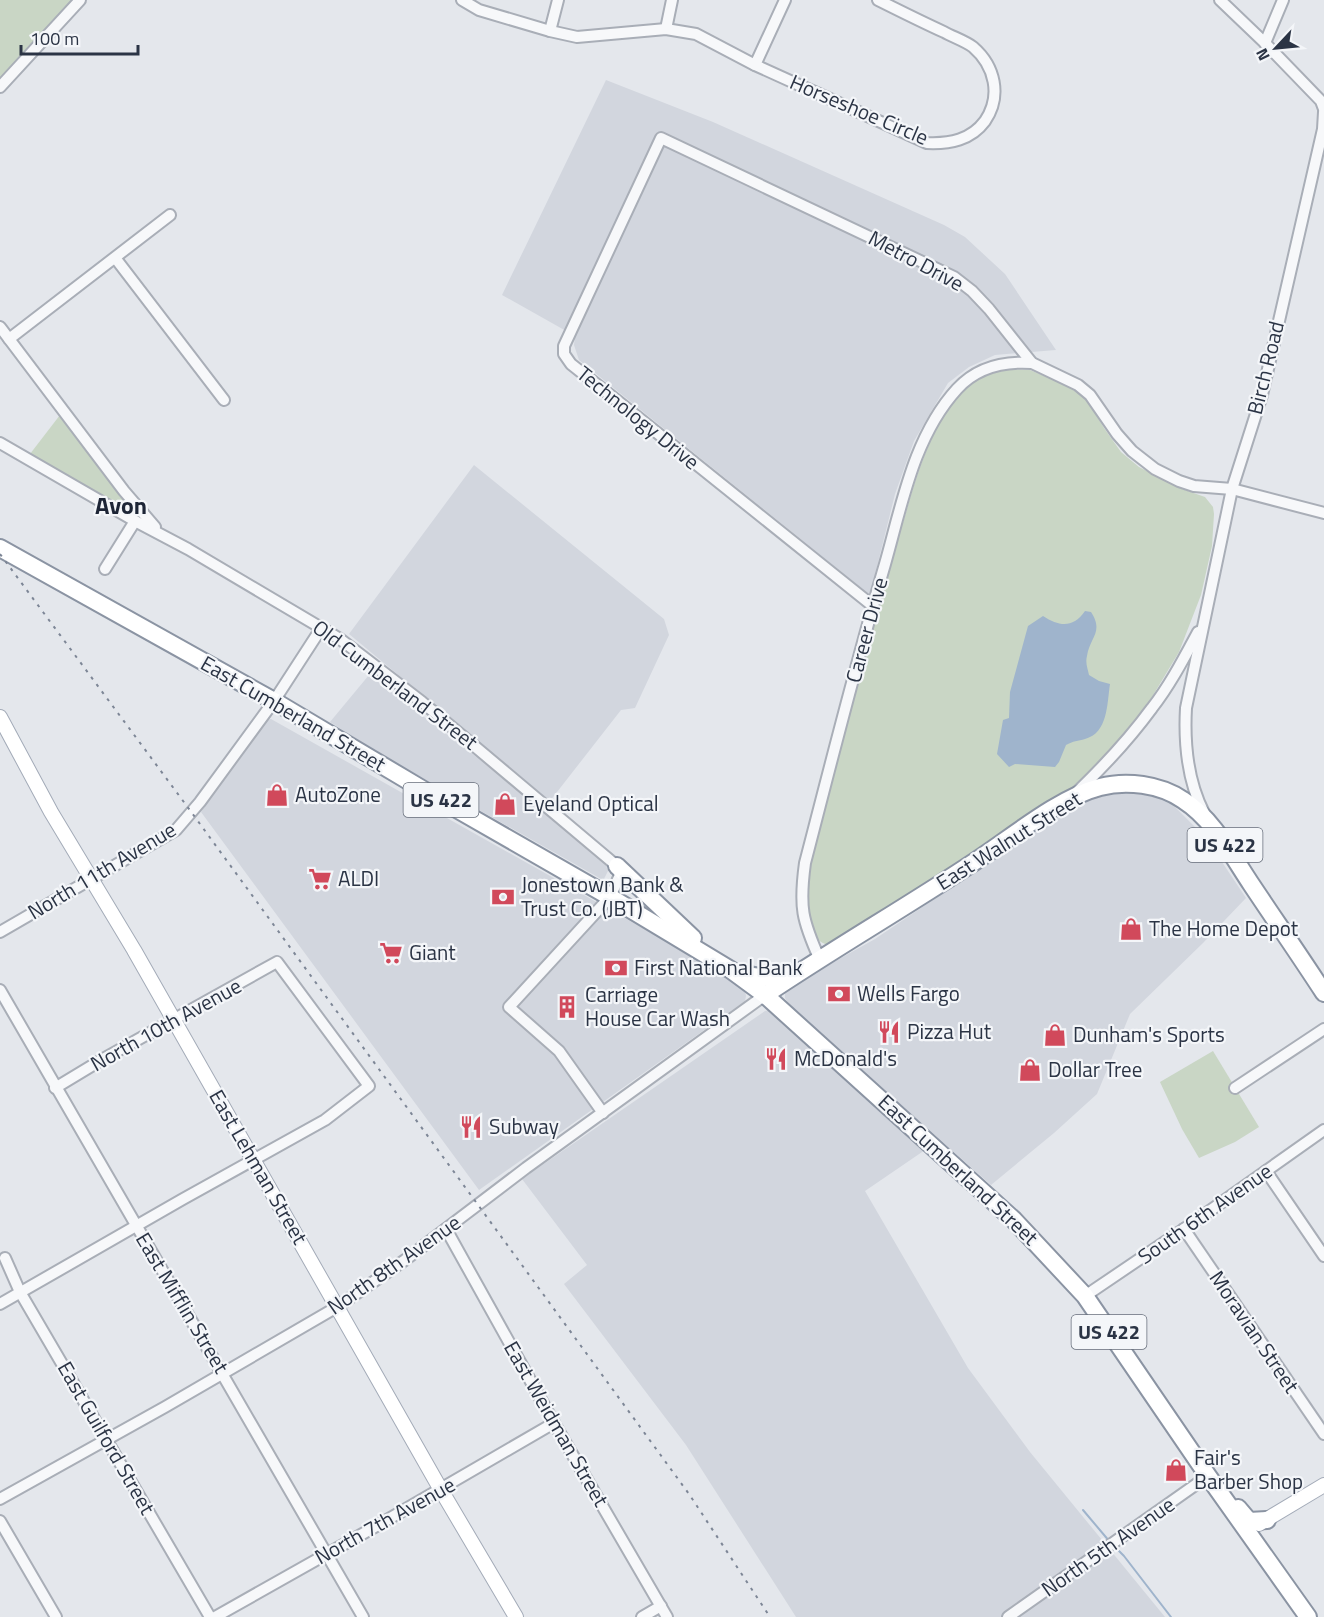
<svg xmlns="http://www.w3.org/2000/svg" width="1324" height="1617" font-family="'Titillium Web',sans-serif">
<rect width="100%" height="100%" fill="#e4e7ec"/>
<g fill="#d2d6de">
<path d="M606,80l107,42 231,103 21,12 40,37 51,76 -61,5 -26,12 -21,16 -34,58 -19,53 -25,101 -291,-235 -5,-15 1,-9 -73,-41z"/>
<path d="M474,465l190,154 5,16 -34,73 -14,2 -71,91 -201,-167z"/>
<path d="M369,675l173,132 64,58 2,6 -3,6 -2,3 -223,-126 -50,-32z"/>
<path d="M271,719l439,247 35,25 1,5 -1,5 -266,189 -278,-378 59,-85 4,-6z"/>
<path d="M1127,789l35,8 14,11 30,30 40,60 -43,45 -73,71 -33,80 -43,39 -63,52 -201,-179 -5,-8v-5l4,-6 86,-48 197,-133 33,-14z"/>
<path d="M769,1010l156,140 -60,41 103,177 62,84 135,165h-369l-110,-172 -122,-161 23,-19 -65,-86 243,-168z"/>
</g>
<g fill="#c9d6c5">
<path d="M0,0h80l-80,87z"/>
<path d="M1003,369l27,1 40,17 17,13 17,28 17,24 18,15 43,22 23,8 8,10 1,7 -2,32 -11,49 -22,57 -30,50 -36,45 -33,34 -36,29 -215,135c-27,-4 -21,-54 -20,-74 23,-85 44,-170 67,-255 9,-33 18,-67 29,-100 13,-46 28,-94 61,-130 9,-10 24,-13 37,-17z"/>
<path d="M60,415l75,101 -105,-62z"/>
<path d="M1213,1051l46,76 -24,15 -36,16 -17,-29 -22,-47z"/>
</g>
<path fill="#9fb4cc" d="M1085,611l6,1c13,20 -1,25 -4,44 -2,7 1,13 2,19l10,6 11,3c-3,20 -2,49 -25,55 -7,2 -12,2 -19,6l-7,17 -4,5 -40,-3 -6,3 -12,-13 6,-34 6,-2 1,-26 18,-66 15,-10c17,11 30,12 42,-5z"/>
<g fill="none" stroke-linecap="round" stroke-linejoin="round">
<g stroke="#9fb4cc" stroke-width="2">
<path d="M1083,1510l27,32"/>
<path d="M1114,1546l10,10 47,61"/>
</g>
<g stroke="#a9aeb7" stroke-width="14">
<g id="minor">
<path d="M462,0l17,10 71,21 27,6 89,-8 30,5 59,31 172,78c23,1 44,-3 58,-22 17,-25 10,-55 -12,-74 -8,-6 -20,-10 -29,-15 -22,-10 -44,-21 -66,-32"/>
<path d="M1220,0l45,43 56,58 3,8"/>
<path d="M666,29l6,-29"/>
<path d="M550,31l8,-31"/>
<path d="M1265,43l18,-43"/>
<path d="M755,65l30,-65"/>
<path d="M0,87l80,-87"/>
<path d="M116,259l108,141"/>
<path d="M0,327l124,164 31,36"/>
<path d="M9,339l161,-124"/>
<path d="M0,443l135,78 53,28 152,90 82,63 195,164 3,9 -10,22 -101,110 50,44 44,62"/>
<path d="M105,569l30,-48"/>
<path d="M873,606l-263,-211 -39,-31 -7,-10v-8l97,-208 293,139 18,14 17,18 43,54 46,22 12,10 27,39 15,17 23,18 24,12 15,5 38,3 92,24"/>
<path d="M1078,791c26,-25 52,-53 74,-83 18,-23 32,-50 46,-76"/>
<path d="M1204,813c-17,-33 -20,-69 -18,-105l46,-219 30,-94 61,-266 1,-17"/>
<path d="M0,932l176,-102 24,-28 74,-101 48,-74"/>
<path d="M820,960c-18,-40 -21,-53 -15,-97 26,-100 51,-200 80,-299 17,-60 29,-128 72,-175 20,-22 46,-28 75,-26"/>
<path d="M0,990l363,627"/>
<path d="M1235,1088l89,-59"/>
<path d="M1266,1171l58,85"/>
<path d="M446,1229l108,194 113,194"/>
<path d="M1184,1229l140,205"/>
<path d="M5,1258l15,34 190,325"/>
<path d="M1085,1296l99,-67 140,-99"/>
<path d="M0,1304l183,-105 142,-79 44,-34 -92,-124 -174,97 -48,29"/>
<path d="M0,1499l165,-92 172,-100 68,-47 121,-92 239,-173"/>
<path d="M0,1521l56,96"/>
<path d="M215,1617l158,-89 181,-105"/>
<path d="M642,1617l19,-11"/>
<path d="M1008,1617l200,-141"/>
</g>
</g>
<g stroke="#a3abb8" stroke-width="16">
<g id="major">
<path d="M0,717l51,95 83,138 307,540 75,127"/>
<path d="M1259,1524l65,-39"/>
</g>
</g>
<g stroke="#8b94a3" stroke-width="20">
<g id="highway">
<path d="M0,548l274,153 153,91 183,105 121,73 34,25 249,225 71,76 123,180 100,141"/>
<path d="M617,866l76,72"/>
<path d="M739,973c18,4 34,7 52,1"/>
<path d="M765,995c67,-45 136,-85 203,-129 38,-24 89,-68 132,-79 26,-7 60,-3 83,13 30,19 48,54 68,84 24,36 49,72 73,109"/>
<path d="M1238,1508l11,13 18,-1"/>
</g>
</g>
<use href="#minor" stroke="#f7f8fa" stroke-width="10"/>
<use href="#major" stroke="#fff" stroke-width="14"/>
<use href="#highway" stroke="#fff" stroke-width="16"/>
<path stroke="#7d8696" stroke-width="2" stroke-dasharray="3 6" stroke-linecap="butt" d="M0,554l192,259 497,681 81,123"/>
</g>
<defs>
<g id="shop-bare" transform="scale(1.8)"><path d="M-5-2.5h2.3a2.7 3.5 0 0 1 5.4 0H5L5.5 6h-11ZM-1.5-2.5h3a1.5 2.3 0 0 0-3 0Z" fill="#d1495b" stroke="#f4f6f9" stroke-width="2.5" paint-order="stroke"/></g>
<g id="supermarket-bare" transform="scale(1.8)"><path d="M-6-5.5h2.5l.6 2H6L4.5 2H-2.5L-4.4-4H-6ZM-1.5 3.2a1.3 1.3 0 1 0 .1 0ZM3 3.2a1.3 1.3 0 1 0 .1 0Z" fill="#d1495b" stroke="#f4f6f9" stroke-width="2.5" paint-order="stroke"/></g>
<g id="bank-bare" transform="scale(1.8)"><path d="M-6-4H6V4H-6ZM0-2.3a2.3 2.3 0 1 0 0 4.6a2.3 2.3 0 1 0 0-4.6Z" fill="#d1495b" stroke="#f4f6f9" stroke-width="2.5" paint-order="stroke"/></g>
<g id="building-bare" transform="scale(1.8)"><path d="M-4-6H4V6H1V3H-1V6H-4ZM-2.5-4.3h1.7v1.8h-1.7ZM.8-4.3h1.7v1.8H.8ZM-2.5-1h1.7V.8h-1.7ZM.8-1h1.7V.8H.8Z" fill="#d1495b" stroke="#f4f6f9" stroke-width="2.5" paint-order="stroke"/></g>
<g id="restaurant-bare" transform="scale(1.8)"><path d="M-5-6h1v4h1v-4h1v4h1v-4h1v5L-1.5 .5V6h-2V.5L-5-1ZM5-6V6H3V1.5H1.5Q1.5-4 5-6Z" fill="#d1495b" stroke="#f4f6f9" stroke-width="2.5" paint-order="stroke"/></g>
</defs>
<g fill-rule="evenodd">
<use href="#shop-bare" x="277" y="795"/>
<use href="#shop-bare" x="505" y="804"/>
<use href="#supermarket-bare" x="320" y="879"/>
<use href="#bank-bare" x="503" y="897"/>
<use href="#shop-bare" x="1131" y="929"/>
<use href="#supermarket-bare" x="391" y="953"/>
<use href="#bank-bare" x="616" y="968"/>
<use href="#bank-bare" x="839" y="994"/>
<use href="#building-bare" x="567" y="1007"/>
<use href="#restaurant-bare" x="889" y="1032"/>
<use href="#shop-bare" x="1055" y="1035"/>
<use href="#restaurant-bare" x="776" y="1059"/>
<use href="#shop-bare" x="1030" y="1070"/>
<use href="#restaurant-bare" x="471" y="1127"/>
<use href="#shop-bare" x="1176" y="1470"/>
</g>
<g text-anchor="middle" stroke-width="4.5" stroke-linejoin="round" paint-order="stroke">
<g fill="#f4f6f9" stroke="#676e7b" stroke-width="1.5">
<rect x="403.5" y="783" width="75" height="34" rx="4.5"/>
<rect x="1187.5" y="828" width="75" height="34" rx="4.5"/>
<rect x="1071.5" y="1315" width="75" height="34" rx="4.5"/>
</g>
<g font-size="20" font-weight="bold" fill="#2b3445">
<text x="441" y="807">US 422</text>
<text x="1225" y="852">US 422</text>
<text x="1109" y="1339">US 422</text>
</g>
<g font-size="21" fill="#2b3445" stroke="#f4f6f9">
<text transform="translate(859 110) rotate(23)" y="7">Horseshoe Circle</text>
<text transform="translate(916 261) rotate(28)" y="7">Metro Drive</text>
<text transform="translate(1266 368) rotate(-76)" y="7">Birch Road</text>
<text transform="translate(638 418) rotate(39)" y="7">Technology Drive</text>
<text transform="translate(867 630) rotate(-75)" y="7">Career Drive</text>
<text transform="translate(395 685) rotate(37)" y="7">Old Cumberland Street</text>
<text transform="translate(293 714) rotate(30)" y="7">East Cumberland Street</text>
<text transform="translate(1009 841) rotate(-32)" y="7">East Walnut Street</text>
<text transform="translate(102 871) rotate(-31)" y="7">North 11th Avenue</text>
<text transform="translate(166 1025) rotate(-29)" y="7">North 10th Avenue</text>
<text transform="translate(258 1167) rotate(60)" y="7">East Lehman Street</text>
<text transform="translate(958 1170) rotate(43)" y="7">East Cumberland Street</text>
<text transform="translate(1205 1214) rotate(-35)" y="7">South 6th Avenue</text>
<text transform="translate(394 1265) rotate(-35)" y="7">North 8th Avenue</text>
<text transform="translate(182 1303) rotate(59)" y="7">East Mifflin Street</text>
<text transform="translate(1254 1332) rotate(56)" y="7">Moravian Street</text>
<text transform="translate(556 1424) rotate(60)" y="7">East Weidman Street</text>
<text transform="translate(106 1438) rotate(60)" y="7">East Guilford Street</text>
<text transform="translate(385 1521) rotate(-29)" y="7">North 7th Avenue</text>
<text transform="translate(1108 1547) rotate(-35)" y="7">North 5th Avenue</text>
</g>
<g font-size="21" fill="#2b3445" stroke="#f4f6f9" text-anchor="start">
<text x="295" y="802">AutoZone</text>
<text x="523" y="811">Eyeland Optical</text>
<text x="338" y="886">ALDI</text>
<text x="521" y="892">Jonestown Bank &amp;<tspan x="521" dy="24">Trust Co. (JBT)</tspan></text>
<text x="1149" y="936">The Home Depot</text>
<text x="409" y="960">Giant</text>
<text x="634" y="975">First National Bank</text>
<text x="857" y="1001">Wells Fargo</text>
<text x="585" y="1002">Carriage<tspan x="585" dy="24">House Car Wash</tspan></text>
<text x="907" y="1039">Pizza Hut</text>
<text x="1073" y="1042">Dunham's Sports</text>
<text x="794" y="1066">McDonald's</text>
<text x="1048" y="1077">Dollar Tree</text>
<text x="489" y="1134">Subway</text>
<text x="1194" y="1465">Fair's<tspan x="1194" dy="24">Barber Shop</tspan></text>
</g>
<g font-size="24" font-weight="bold" fill="#1d2536" stroke="#f4f6f9">
<text x="121" y="514">Avon</text>
</g>
</g>
<g transform="translate(1276 48) rotate(244)" stroke="#f4f6f9" stroke-width="4.5" paint-order="stroke">
<path d="M0-4.5L10 22L0 15L-10 22Z" fill="#2b3445"/>
<text y="-9" font-size="16" font-weight="bold" text-anchor="middle" fill="#2b3445">N</text>
</g>
<path d="M21 45v9h117v-9" fill="none" stroke="#2b3445" stroke-width="3"/>
<text x="30" y="45" font-size="18" fill="#2b3445" stroke="#f4f6f9" stroke-width="4.5" paint-order="stroke">100 m</text>
</svg>
